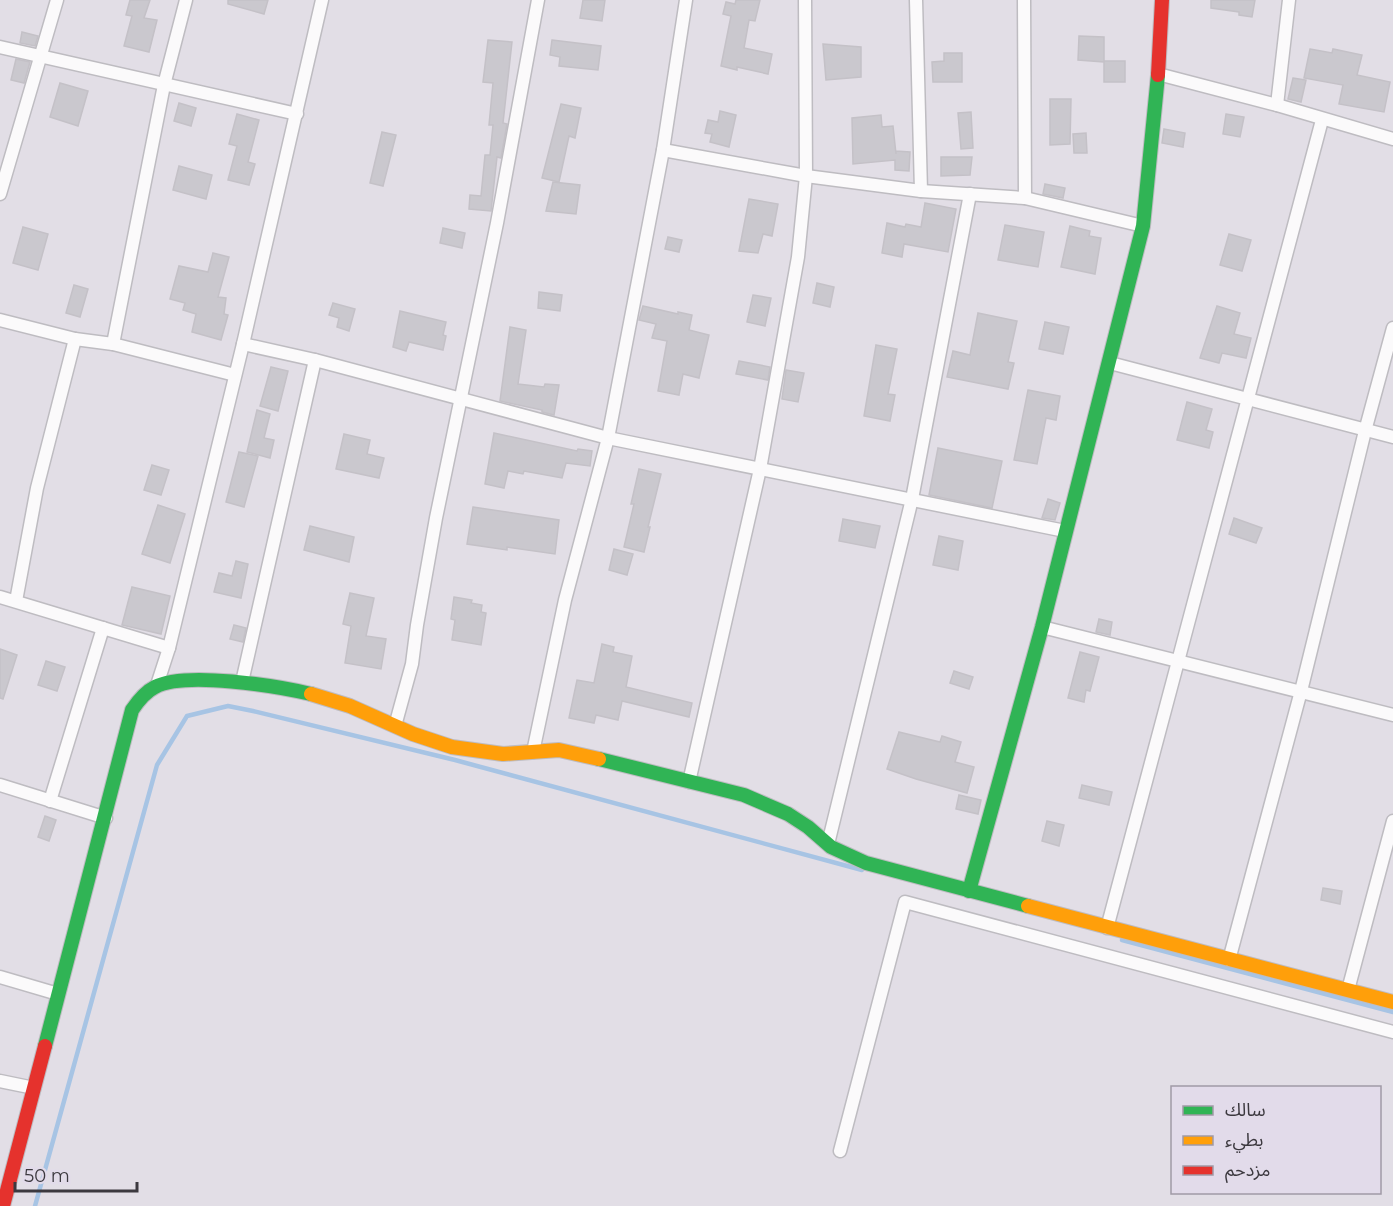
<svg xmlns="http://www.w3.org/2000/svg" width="1393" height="1206" font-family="Montserrat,'Noto Sans Arabic',sans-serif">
<rect width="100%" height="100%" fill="#e2dee6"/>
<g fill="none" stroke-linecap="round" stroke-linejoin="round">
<g stroke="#a7c4e4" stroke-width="4.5">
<path d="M1122,940l271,72"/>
<path d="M35,1206l122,-441 30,-49 41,-10 25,5 202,49 407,110"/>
</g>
</g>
<g fill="#cac8ce" stroke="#c4c1c7" stroke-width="1.5">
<path d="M130,0h20l-6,18 13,2 -8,32 -25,-6 8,-30 -6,-1z"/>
<path d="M228,0h40l-4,14 -36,-10z"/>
<path d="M583,0h22l-3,21 -22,-3z"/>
<path d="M736,0h24l-5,21 -6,-1 -5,28 28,6 -4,20 -31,-7v3l-16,-4 10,-50 -8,-2 3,-12 9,2z"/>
<path d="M1211,0h44l-3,17 -13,-2v-3l-28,-4z"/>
<path d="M22,32l16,4 -3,10 -15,-3z"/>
<path d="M1079,36l25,1v24h21v21h-21v-20l-26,-2z"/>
<path d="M488,40l24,2 -9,81 4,1 -6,34 -4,-1 -6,54 -22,-2 1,-14 11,1 4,-41h5l3,-30h-4l4,-42 -10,-1z"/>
<path d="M552,40l49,6 -3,24 -39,-4 1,-9 -10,-2z"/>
<path d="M823,44l38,3v30l-35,3z"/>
<path d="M1310,49l22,4 1,-4 29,6 -5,20 33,7 -6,30 -45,-8 4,-19 -39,-7z"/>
<path d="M944,53h18v29h-29l-1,-20 12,-1z"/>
<path d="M16,59l14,3 -6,21 -13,-3z"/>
<path d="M1293,78l13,2 -5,22 -13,-3z"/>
<path d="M60,83l28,8 -10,35 -28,-9z"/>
<path d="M1050,99h21l-1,45 -20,1z"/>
<path d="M179,103l17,5 -5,18 -17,-5z"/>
<path d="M561,104l20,4 -6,30 -6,-2 -10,46 -17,-4z"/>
<path d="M720,111l16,4 -7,32 -19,-5 2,-8 -7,-1 3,-13 10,2z"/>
<path d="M971,112l2,36 -12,1 -3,-36z"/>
<path d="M237,114l22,6 -11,42 7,2 -6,21 -21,-5 9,-34 -8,-2z"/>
<path d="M1226,114l18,3 -4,20 -17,-3z"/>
<path d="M881,115l1,12 11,-1 3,28v-3l14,1 -1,19 -14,-1v-10l-42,4 -1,-46z"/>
<path d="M1164,129l21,4 -2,14 -21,-4z"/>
<path d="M382,132l14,3 -13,51 -13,-3z"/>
<path d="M1086,133l1,20h-13l-1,-19z"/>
<path d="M941,157h31l-2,18 -29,1z"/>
<path d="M179,166l33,9 -6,24 -33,-9z"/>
<path d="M553,182l27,3 -4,29 -30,-3z"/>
<path d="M1045,184l20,4 -2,10 -20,-4z"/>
<path d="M749,199l29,5 -6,32 -9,-2 -5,19 -19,-2z"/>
<path d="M925,203l31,6 -8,43 -44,-8 -2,13 -20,-4 5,-30 18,4 1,-3 15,3z"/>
<path d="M1005,225l39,7 -6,35 -40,-7z"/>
<path d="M1070,226l20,5 -1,5 12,2 -6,36 -34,-7z"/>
<path d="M23,227l25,7 -10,36 -25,-7z"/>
<path d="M443,228l22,5 -3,15 -22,-5z"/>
<path d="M1229,234l22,6 -9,31 -22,-6z"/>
<path d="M668,237l14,3 -3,12 -14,-3z"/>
<path d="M213,253l16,4 -11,40 8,1 -2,16 4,1 -7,25 -29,-8 4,-18 -13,-4 2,-7 -15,-4 9,-33 29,6z"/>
<path d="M817,283l17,4 -4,20 -17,-4z"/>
<path d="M74,285l14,4 -8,28 -14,-4z"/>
<path d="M539,292l23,3 -2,16 -22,-3z"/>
<path d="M753,295l18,3 -6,28 -18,-4z"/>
<path d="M333,303l22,6 -6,22 -12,-4 2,-9 -10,-3z"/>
<path d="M643,306l35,8v-2l14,3 -3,15 20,5 -10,43 -16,-4 -4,21 -21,-4 9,-50 -15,-3 4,-14 -17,-4z"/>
<path d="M1217,306l23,7 -6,21 17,4 -5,20 -24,-5 -3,10 -19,-5z"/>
<path d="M400,311l46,11 -3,13 3,1 -3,14 -34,-8 -3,9 -13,-4z"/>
<path d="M978,313l39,8 -9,41 6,1 -6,26 -61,-12 6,-26 17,4z"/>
<path d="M1045,322l24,5 -6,27 -24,-5z"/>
<path d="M510,327l16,3 -8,54 26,3 1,-3 14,1 -5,30 -12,-3v-2l-42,-9z"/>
<path d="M876,345l21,4 -9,45 7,1 -5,26 -26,-5z"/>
<path d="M739,361l31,6 -2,13 -32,-6z"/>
<path d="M271,367l17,4 -10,40 -18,-5z"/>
<path d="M786,370l18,3 -6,29 -16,-3z"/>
<path d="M1028,390l32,6 -4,24 -10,-2 -9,46 -23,-4z"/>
<path d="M1187,402l25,7 -6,21 7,2 -4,16 -32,-8z"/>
<path d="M257,410l13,4 -6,24 10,2 -4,18 -23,-6z"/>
<path d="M494,433l83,18 1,-2 14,2 -2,15 -24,-3 -4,15 -38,-7 -1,3 -15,-3 -4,17 -19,-4z"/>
<path d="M344,434l26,6 -3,14 17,4 -5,20 -43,-9z"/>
<path d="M938,448l64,13 -10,47 -63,-13z"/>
<path d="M239,452l19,4 -14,51 -18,-5z"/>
<path d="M152,465l17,5 -8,25 -17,-5z"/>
<path d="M639,469l22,5 -13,53h2l-6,25 -20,-5 10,-43h-3z"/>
<path d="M1048,499l12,4 -5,17 -13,-2z"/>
<path d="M158,505l27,9 -15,49 -28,-9z"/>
<path d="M473,507l86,13 -4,34 -48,-7v3l-40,-6z"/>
<path d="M1234,518l28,10 -6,15 -27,-9z"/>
<path d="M843,519l37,7 -5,22 -36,-7z"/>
<path d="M310,526l44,11 -5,25 -45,-12z"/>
<path d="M939,536l24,5 -5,29 -25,-5z"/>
<path d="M614,549l19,5 -6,21 -18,-5z"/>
<path d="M236,561l12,3 -7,34 -27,-6 5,-19 13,3z"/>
<path d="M132,587l38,9 -9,38 -39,-9z"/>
<path d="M350,593l24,5 -8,38 20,3 -5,30 -36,-6 6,-37 -8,-2z"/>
<path d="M454,597l18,3 -1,3 11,2 -1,7 5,1 -5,32 -29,-5 3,-20 -4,-1z"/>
<path d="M1099,619l13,3 -2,13 -14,-3z"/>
<path d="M234,625l12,3 -3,14 -13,-3z"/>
<path d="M602,644l12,3 -1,5 19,4 -6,31 66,16 -3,14 -67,-16 -4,19 -22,-5 -2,8 -25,-5 8,-38 17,3z"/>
<path d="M0,649l17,6 -14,44 -3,-1z"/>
<path d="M1080,652l19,5 -9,34 -4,-1 -2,12 -16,-4z"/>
<path d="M46,661l19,6 -8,24 -19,-6z"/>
<path d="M954,671l19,6 -4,12 -19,-6z"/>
<path d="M899,732l41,10 2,-6 19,6 -6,20 19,5 -7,26 -51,-14 -29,-10z"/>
<path d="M1082,785l30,7 -3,13 -30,-7z"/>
<path d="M959,795l22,5 -3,14 -22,-5z"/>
<path d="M45,816l11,4 -7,21 -11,-4z"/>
<path d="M1047,821l17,4 -5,21 -17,-5z"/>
<path d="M1323,888l19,3 -2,13 -19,-4z"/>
</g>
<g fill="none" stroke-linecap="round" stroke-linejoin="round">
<g stroke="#bebcc1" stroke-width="15">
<g id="street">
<path d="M916,0l5,191"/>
<path d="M1024,0l1,198"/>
<path d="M0,47l297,67"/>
<path d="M1158,74l119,31 116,34"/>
<path d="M1277,105l12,-105"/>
<path d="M663,150l143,26 115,15 104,7 118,28"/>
<path d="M0,194l57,-194"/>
<path d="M0,320l75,19 38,5 122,31"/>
<path d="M113,344l51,-259 22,-85"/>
<path d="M243,344l72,16 293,78 457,93"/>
<path d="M1110,363l283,74"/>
<path d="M0,597l169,51"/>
<path d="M16,601l21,-113 38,-149"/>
<path d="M1042,627l351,88"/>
<path d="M242,682l73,-322"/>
<path d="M157,685l12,-37 74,-304 79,-344"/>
<path d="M395,726l17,-62 5,-39 19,-107 61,-295 41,-223"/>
<path d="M533,752l32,-152 43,-162 55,-288 23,-150"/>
<path d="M689,782l71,-313 38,-212 8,-81 -1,-176"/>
<path d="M0,785l106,33"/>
<path d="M50,801l53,-173"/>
<path d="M828,844l84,-345 58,-305"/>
<path d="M1107,928c73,-269 141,-539 215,-808"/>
<path d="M1229,960l72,-269 64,-260 28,-103"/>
<path d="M0,977l58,17"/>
<path d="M1348,990l45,-169"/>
<path d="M0,1081l34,7"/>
<path d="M840,1151l65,-249 488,130"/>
</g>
</g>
<g stroke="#bebcc1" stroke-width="16">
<g id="fast">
<path d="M599,759l145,36 44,19 20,13 23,20 35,16 162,43"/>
<path d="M969,891l73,-264 101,-401 15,-151"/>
<path d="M45,1046l87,-336c6,-9 13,-18 23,-23 30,-16 122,-1 156,7"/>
</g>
</g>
<g stroke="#bebcc1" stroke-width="16">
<g id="slow">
<path d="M311,694l39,12 63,28 39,13 51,7 56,-4 40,9"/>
<path d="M1028,906l365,96"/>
</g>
</g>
<g stroke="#bebcc1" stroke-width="16">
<g id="jam">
<path d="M1158,75l4,-75"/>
<path d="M3,1206l42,-160"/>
</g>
</g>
<use href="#street" stroke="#fbfafb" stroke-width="12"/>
<use href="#fast" stroke="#30b455" stroke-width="14"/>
<use href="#slow" stroke="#ff9f0a" stroke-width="14"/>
<use href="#jam" stroke="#e5322d" stroke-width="14"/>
</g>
<rect x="1171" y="1086" width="210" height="108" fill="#e2dbea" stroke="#a09aa6" stroke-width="1.5"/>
<rect x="1183" y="1106" width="30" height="9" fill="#30b455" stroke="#a09aa6" stroke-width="1.5"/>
<text x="1225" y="1116" font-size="18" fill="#3c393f">سالك</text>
<rect x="1183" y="1136" width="30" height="9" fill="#ff9f0a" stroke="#a09aa6" stroke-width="1.5"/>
<text x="1225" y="1146" font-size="18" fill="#3c393f">بطيء</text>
<rect x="1183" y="1166" width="30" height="9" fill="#e5322d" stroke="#a09aa6" stroke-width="1.5"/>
<text x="1225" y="1176" font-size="18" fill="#3c393f">مزدحم</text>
<path d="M15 1182v9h122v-9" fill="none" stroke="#3c393f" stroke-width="3"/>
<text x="24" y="1182" font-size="18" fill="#3c393f" stroke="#e2dbea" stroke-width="4.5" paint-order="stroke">50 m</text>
</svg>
